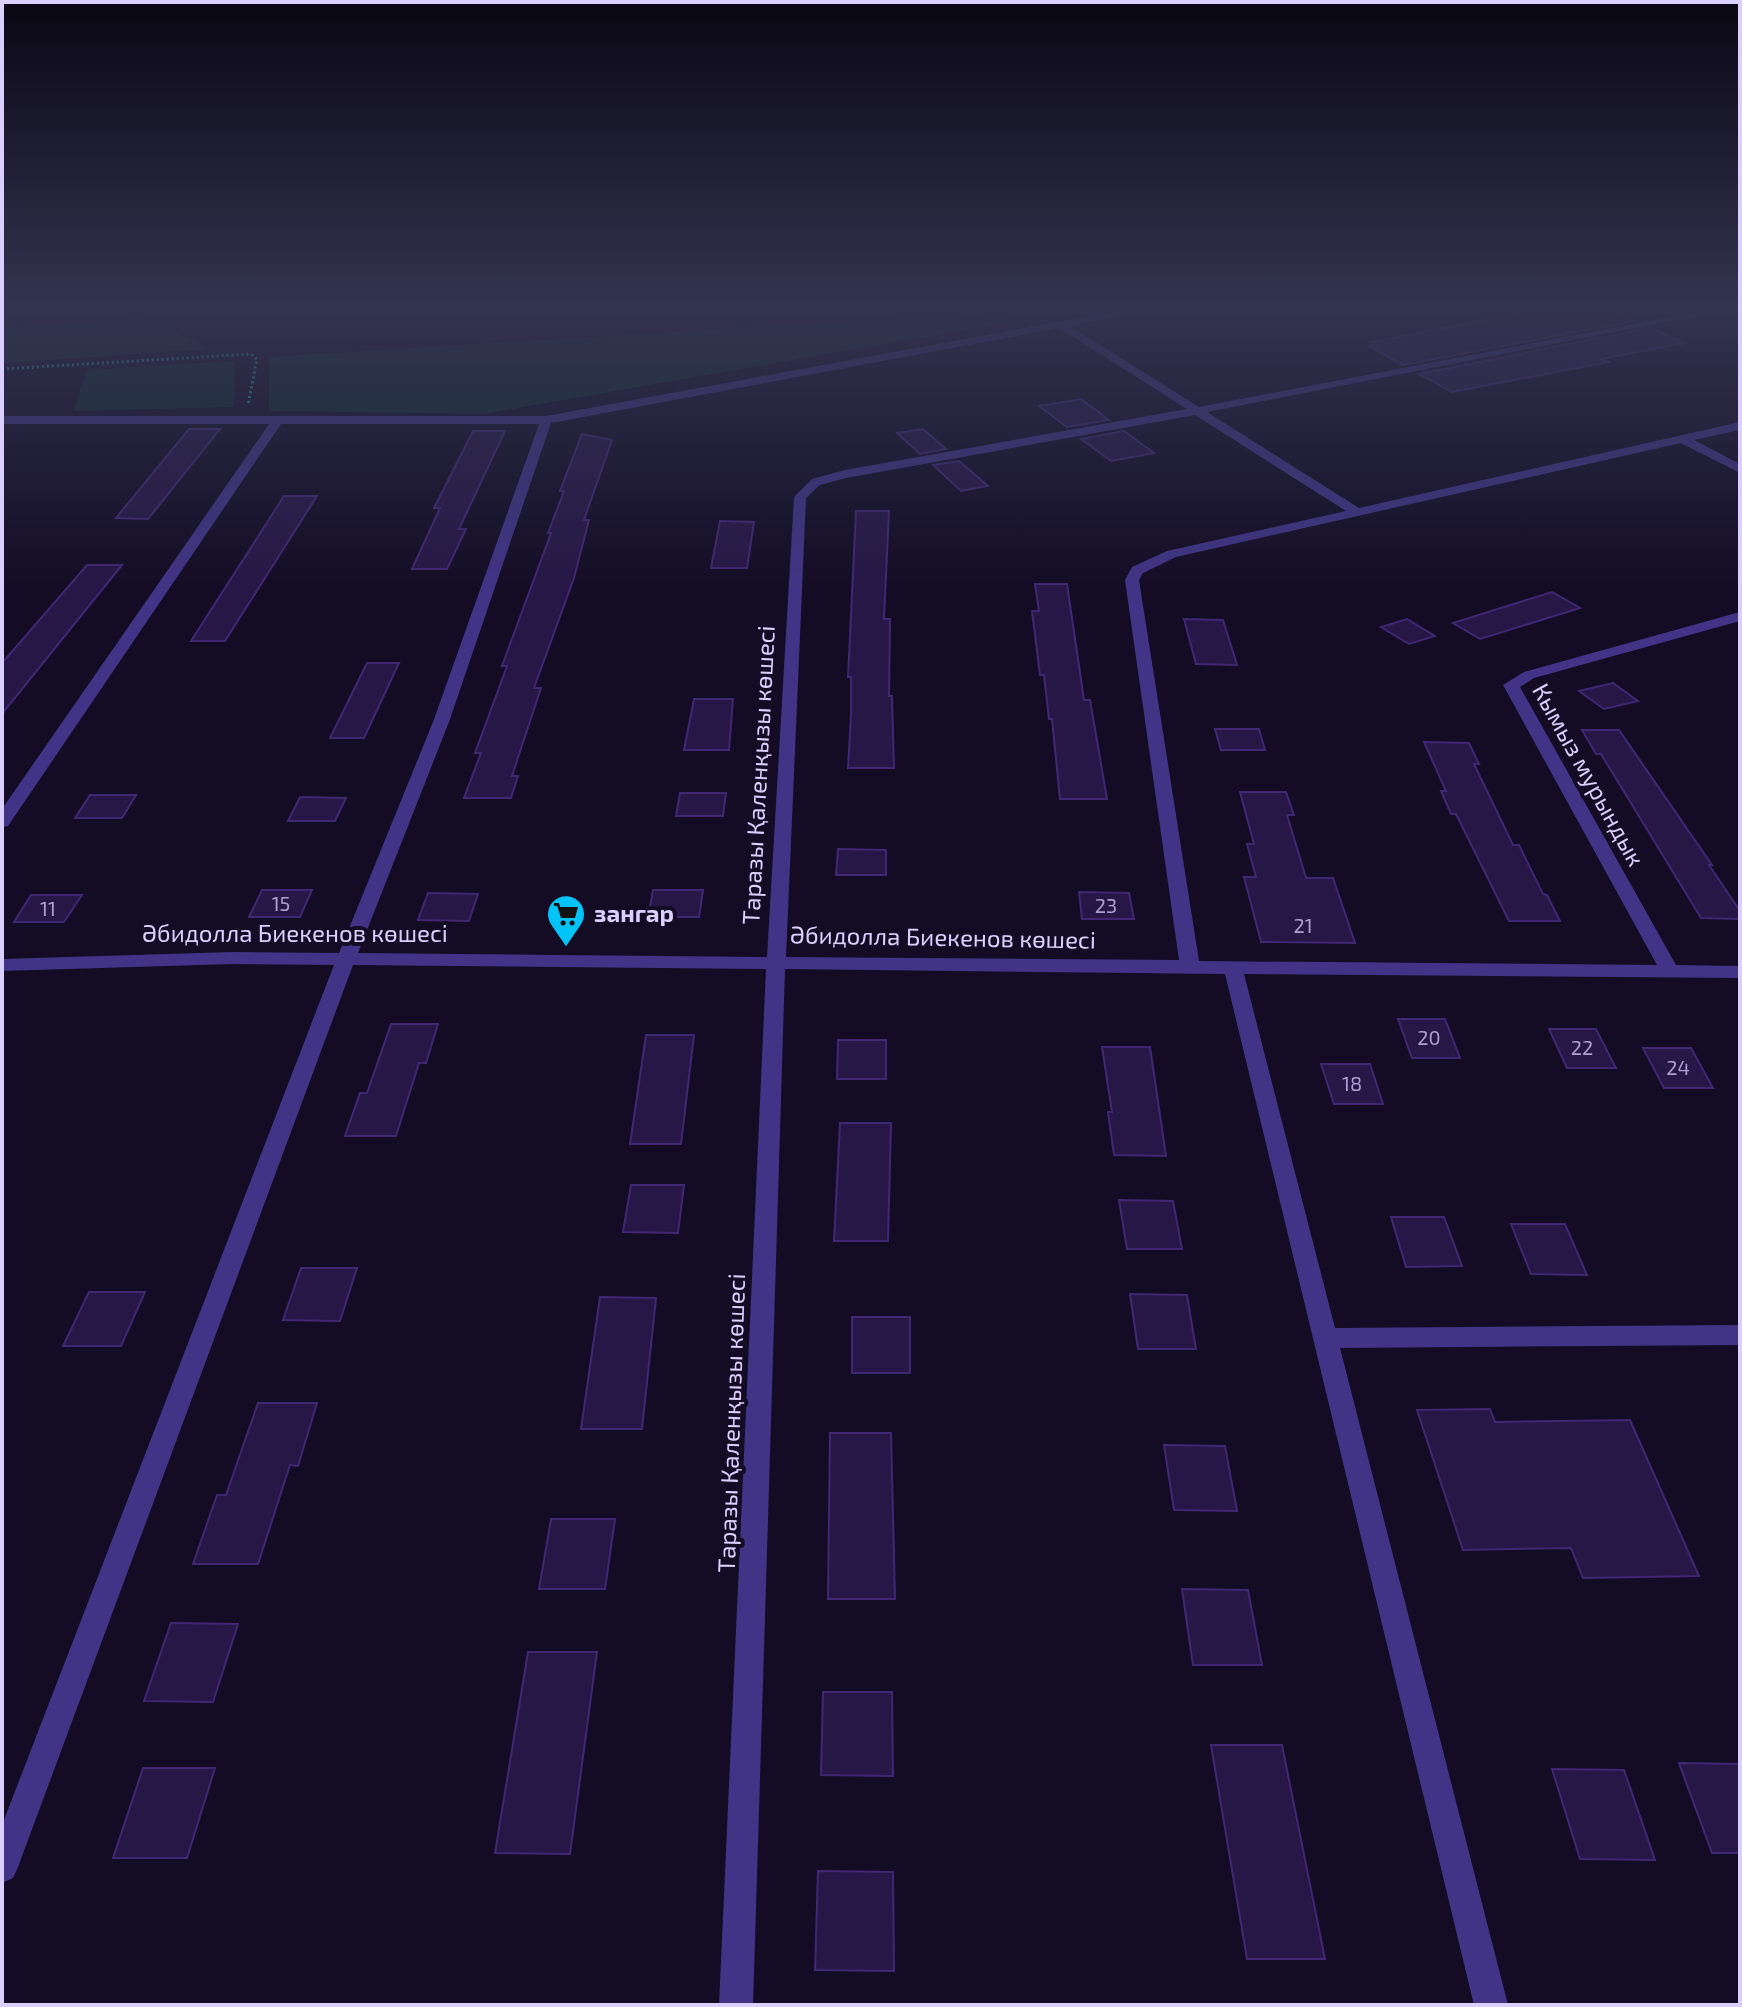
<svg xmlns="http://www.w3.org/2000/svg" width="1742" height="2007" font-family="'Exo 2',sans-serif">
<rect width="100%" height="100%" fill="#130c24"/>
<g fill="#0f2c2e">
<path d="M976,313l46,7 -539,94 -214,-3v-54z"/>
<path d="M142,317l68,32 -208,14v-34z"/>
<path d="M235,361l-1,46 -160,4 12,-41z"/>
</g>
<g fill="#261746" stroke="#402774" stroke-width="2">
<path d="M1539,309h68l27,12 -231,44 -34,-19 9,-2 -4,-2z"/>
<path d="M1650,328l35,15 -84,16 7,3 -156,30 -33,-18z"/>
<path d="M1081,399l28,21 -42,7 -28,-21z"/>
<path d="M189,429h31l-72,90 -32,-1z"/>
<path d="M923,429l23,20 -26,5 -23,-21z"/>
<path d="M473,431h32l-46,98h7l-19,40h-35l28,-61h-6z"/>
<path d="M1124,431l30,22 -43,8 -30,-22z"/>
<path d="M582,434l30,6 -28,80h5l-15,58 -40,110h7l-29,88h6l-7,22h-47l17,-45h-6l32,-87h-5l49,-133h-3l16,-42h-4z"/>
<path d="M959,461l29,25 -27,5 -28,-26z"/>
<path d="M284,496h33l-92,145h-34z"/>
<path d="M856,511h33l-5,108h6l-1,77h3l2,72h-46l3,-53v-38h-3z"/>
<path d="M720,521l34,1 -7,46h-36z"/>
<path d="M87,565h35l-120,149v-51z"/>
<path d="M1035,584h32l17,116h6l17,99h-47l-8,-80h-3l-5,-44h-4l-8,-64h7z"/>
<path d="M1552,592l28,16 -100,31 -27,-16z"/>
<path d="M1184,619l39,1 14,45 -41,-1z"/>
<path d="M1407,619l28,17 -26,8 -28,-17z"/>
<path d="M367,663h32l-35,75h-34z"/>
<path d="M1613,683l25,18 -34,8 -25,-18z"/>
<path d="M694,699h39l-4,51h-45z"/>
<path d="M1215,729h44l6,21h-44z"/>
<path d="M1582,730h37l93,135h-3l31,46v8l-39,-1 -100,-164h-5z"/>
<path d="M1424,742l45,1 10,21h-5l39,81h6l24,49 4,1 13,26h-51l-53,-107h-5l-10,-23h5z"/>
<path d="M1240,792h46l8,23h-7l19,63h27l22,65 -94,-1 -17,-65h12l-9,-33h7z"/>
<path d="M680,793h46l-3,23h-47z"/>
<path d="M90,795h46l-14,23h-47z"/>
<path d="M300,797l46,1 -11,23h-47z"/>
<path d="M838,849l48,1v25h-50z"/>
<path d="M262,890h50l-12,27h-51z"/>
<path d="M653,890h50l-4,27h-51z"/>
<path d="M1079,892l50,1 5,26h-52z"/>
<path d="M428,893l50,1 -9,27 -51,-1z"/>
<path d="M31,895h51l-18,27h-50z"/>
<path d="M1398,1019h47l15,39h-48z"/>
<path d="M391,1024h47l-12,39h-7l-23,73h-51l15,-43h7z"/>
<path d="M1549,1029h47l20,39h-49z"/>
<path d="M646,1035h48l-13,109h-51z"/>
<path d="M838,1040h48v39h-49z"/>
<path d="M1102,1047h48l16,109 -52,-1 -6,-43h4z"/>
<path d="M1643,1048h48l22,40h-49z"/>
<path d="M1321,1064h49l13,40h-49z"/>
<path d="M840,1123h51l-3,118h-54z"/>
<path d="M631,1185h53l-6,48 -55,-1z"/>
<path d="M1119,1200l54,1 9,48h-55z"/>
<path d="M1391,1217h53l18,49 -56,1z"/>
<path d="M1511,1224h54l22,51 -56,-1z"/>
<path d="M301,1268h56l-17,53 -57,-1z"/>
<path d="M89,1292h56l-24,54h-58z"/>
<path d="M1130,1294l57,1 9,54h-58z"/>
<path d="M600,1297l56,1 -14,131h-61z"/>
<rect x="852" y="1317" width="58" height="56"/>
<path d="M258,1403h59l-19,63 -8,-1 -32,99h-65l24,-69h9z"/>
<path d="M1490,1409l5,13 135,-2 69,156 -116,2 -12,-30 -108,2 -46,-140z"/>
<path d="M830,1433h61l4,166h-67z"/>
<path d="M1164,1445l61,1 12,65 -63,-1z"/>
<path d="M551,1519h64l-10,70h-66z"/>
<path d="M1182,1589l66,1 14,75h-69z"/>
<path d="M171,1623l67,1 -25,78 -69,-1z"/>
<path d="M528,1652h69l-27,202 -75,-1z"/>
<path d="M823,1692h69l1,84 -72,-1z"/>
<path d="M1211,1745h71l43,214h-78z"/>
<path d="M1679,1763l61,1v89h-28z"/>
<path d="M143,1768h72l-28,90h-74z"/>
<path d="M1552,1769l72,1 31,90 -75,-1z"/>
<path d="M818,1871l75,1 1,99 -79,-1z"/>
</g>
<g fill="none" stroke-linecap="round" stroke-linejoin="round">
<path stroke="#26b4bd" stroke-width="3" stroke-dasharray="2 3" stroke-linecap="butt" d="M2,369l249,-15 6,5 -9,46"/>
<path fill="#413486" fill-rule="evenodd" d="M1128,309h22l-80,17 129,81 512,-98h21l-525,103 152,96 381,-86v8l-46,10 46,24v9l-59,-30 -505,114 -33,16 -4,7 60,381 458,4 -154,-280 21,-13 216,-60v9l-206,57 -14,9 156,278 64,1v12l-496,-4 91,354 405,-3v20l-400,3 168,657h-34l-249,-1031 -440,-5 -32,1036h-34l47,-1036 -413,-4 -335,902 -5,11 -11,5v-58l332,-860 -101,-1 -231,7v-12l231,-7 106,1 94,-231 106,-298h-258l-273,402 -6,1v-18l267,-385h-267v-8h544zM1059,328l128,81 -342,61 -33,9 -18,18 -27,460 -409,-4 91,-231 102,-299zM1195,415l151,96 -179,40 -35,16 -7,13 54,380 -393,-3 20,-459 14,-13 26,-7z"/>
</g>
<linearGradient id="sky" x2="0" y2="1"><stop stop-color="#0a0714"/><stop offset="0.52" stop-color="#333450"/><stop offset="1" stop-color="#333450" stop-opacity="0"/></linearGradient>
<rect width="1742" height="590" fill="url(#sky)"/>
<defs>
<g id="supermarket-pin" transform="scale(2)"><path d="M0 17L-7.5 6A9.5 9.5 0 1 1 7.5 6Z" fill="#00c3fa" stroke="#130c24"/><path d="M-6-5.5h2.5l.6 2H6L4.5 2H-2.5L-4.4-4H-6ZM-1.5 3.2a1.3 1.3 0 1 0 .1 0ZM3 3.2a1.3 1.3 0 1 0 .1 0Z" fill="#111"/></g>
</defs>
<g fill-rule="evenodd">
<use href="#supermarket-pin" x="566" y="914"/>
</g>
<g text-anchor="middle" stroke-width="8" stroke-linejoin="round" paint-order="stroke">
<g font-size="20" fill="#aea1d1">
<text x="281" y="911">15</text>
<text x="1106" y="913">23</text>
<text x="48" y="916">11</text>
<text x="1303" y="933">21</text>
<text x="1429" y="1045">20</text>
<text x="1582" y="1055">22</text>
<text x="1678" y="1075">24</text>
<text x="1352" y="1091">18</text>
</g>
<g font-size="24" fill="#dbcfff" stroke="#130c24">
<text transform="translate(759 775) rotate(-87)" y="8">Таразы Қаленқызы көшесі</text>
<text transform="translate(1588 775) rotate(61)" y="8">Кымыз мурындык</text>
<text x="295" y="942">Әбидолла Биекенов көшесі</text>
<text transform="translate(943 938) rotate(1)" y="8">Әбидолла Биекенов көшесі</text>
<text transform="translate(732 1423) rotate(-88)" y="8">Таразы Қаленқызы көшесі</text>
</g>
<g font-size="24" font-weight="bold" fill="#dbcfff" stroke="#130c24" text-anchor="start">
<text x="594" y="922">зангар</text>
</g>
</g>
<rect width="1742" height="2007" fill="none" stroke="#dbcfff" stroke-width="8"/>
</svg>
